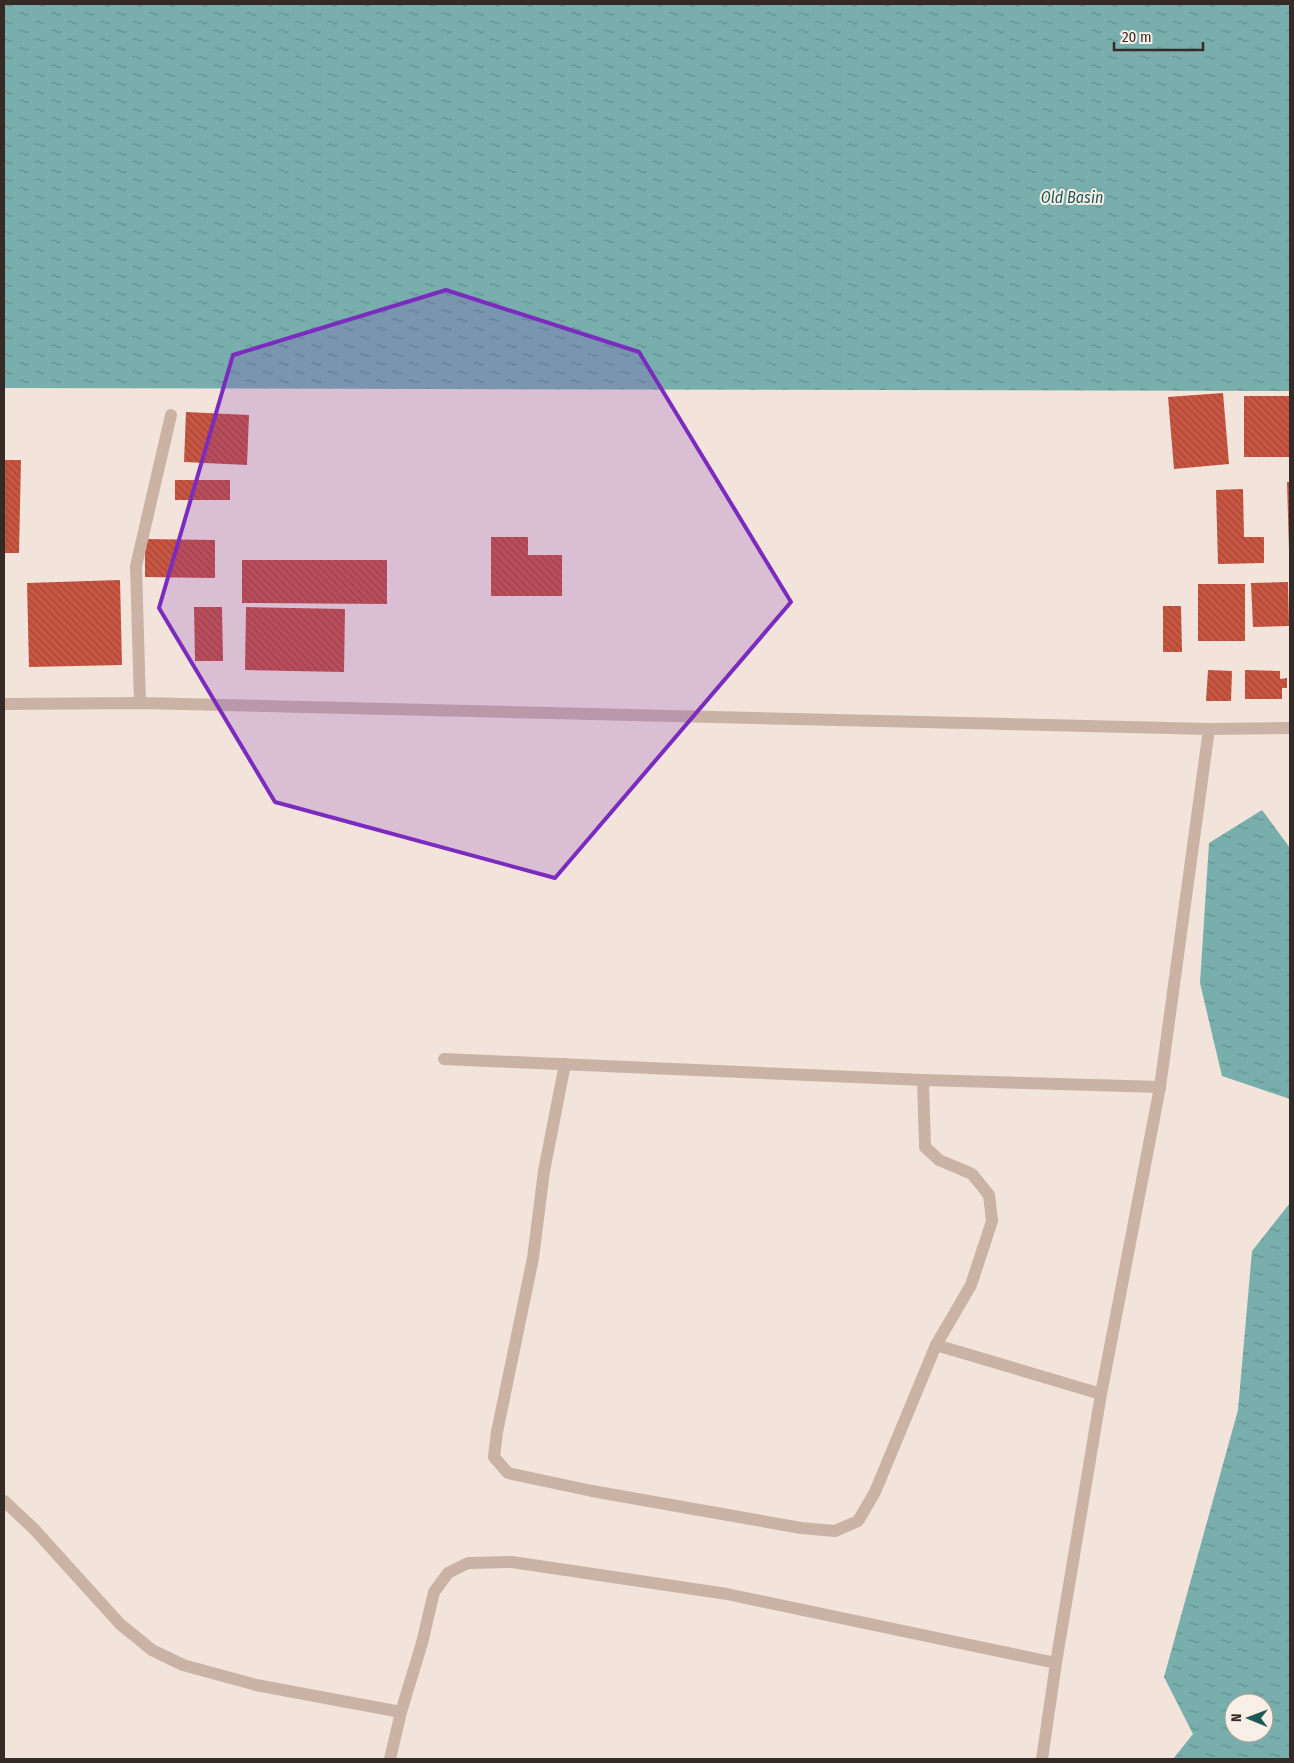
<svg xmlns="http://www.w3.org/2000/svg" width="1294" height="1763" font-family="'Fira Sans Condensed',sans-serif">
<defs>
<pattern id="water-ripples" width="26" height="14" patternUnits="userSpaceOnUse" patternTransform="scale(1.25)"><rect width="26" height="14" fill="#78afac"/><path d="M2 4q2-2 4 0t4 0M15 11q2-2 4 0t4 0" fill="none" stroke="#638f8c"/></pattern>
<pattern id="building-back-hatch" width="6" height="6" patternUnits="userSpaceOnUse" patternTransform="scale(1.25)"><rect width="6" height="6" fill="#c85642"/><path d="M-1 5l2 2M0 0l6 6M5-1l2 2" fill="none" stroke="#a34737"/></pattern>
</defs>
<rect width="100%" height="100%" fill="#f2e4da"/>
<g fill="url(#water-ripples)" fill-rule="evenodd">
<path d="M4,4h1286v387l-1286,-3z"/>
<path d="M1262,810l28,38v251l-68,-23 -22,-93 9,-140z"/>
<path d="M1290,1203v556h-117l20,-25 -29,-57 74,-267 14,-159zM1234,1703h30v30h-30z"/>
</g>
<g fill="url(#building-back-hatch)">
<path d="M1223,393l6,71 -55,5 -6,-72z"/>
<rect x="1244" y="396" width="46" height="61"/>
<path d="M186,412l63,3 -2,50 -63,-3z"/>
<path d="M4,460h17l-2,93h-15z"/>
<rect x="175" y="480" width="55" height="20"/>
<path d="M1287,482h3v67h-1z"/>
<path d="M1243,489l1,48h20v26l-46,1 -2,-74z"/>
<path d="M491,537h37v18h34v41h-71z"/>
<path d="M145,539l70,1v38l-70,-1z"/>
<path d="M242,560h145v44l-145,-1z"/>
<path d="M120,580l2,85 -93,2 -2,-84z"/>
<path d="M1288,582l1,44 -36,1 -2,-44z"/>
<rect x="1198" y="584" width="47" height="57"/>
<path d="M1163,606h18l1,46h-19z"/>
<path d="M194,607h28l1,54h-28z"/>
<path d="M246,607l99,2 -1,63 -99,-2z"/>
<path d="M1208,670l24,1 -1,30h-25z"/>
<path d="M1245,670l35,1v8l7,-1v10h-5v11h-37z"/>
</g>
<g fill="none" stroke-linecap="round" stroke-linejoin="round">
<g stroke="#cab3a5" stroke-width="12">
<path d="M140,703l-4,-137 35,-151"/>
<path d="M4,704l136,-1 1069,26 81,-1"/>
<path d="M444,1059l479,21 237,7"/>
<path d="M565,1064l-21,107 -11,87 -36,174 -3,25 14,16 84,18 209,37 34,3 23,-10 17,-29 61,-147 35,-60 21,-64 -3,-26 -17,-21 -33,-14 -14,-13 -2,-67"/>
<path d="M936,1345l165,49"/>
<path d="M4,1501l30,28 86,95 32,26 31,15 73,20 145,27"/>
<path d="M390,1759l11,-47 21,-69 12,-51 14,-19 20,-10 44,-1 215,32 329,69"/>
<path d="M1042,1759l14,-96 45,-269 59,-307 49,-358"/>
</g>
</g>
<path fill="#7b2cbf" fill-opacity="0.2" stroke="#7b2cbf" stroke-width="4" stroke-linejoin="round" d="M446,290l193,62 152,250 -236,276 -280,-76 -116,-194 74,-253z"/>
<g text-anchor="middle" stroke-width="4" stroke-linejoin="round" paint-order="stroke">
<g font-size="16" font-style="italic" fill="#1c5856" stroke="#f9efe6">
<text x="1072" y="203">Old Basin</text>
</g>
</g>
<rect width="1294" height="1763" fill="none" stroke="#362a27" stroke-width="10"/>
<g transform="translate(1249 1718) rotate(271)"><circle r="24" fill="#f9efe6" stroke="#aba09a"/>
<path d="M0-4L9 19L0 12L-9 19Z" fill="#1c5856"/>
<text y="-8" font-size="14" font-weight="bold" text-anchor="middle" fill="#362a27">N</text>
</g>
<path d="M1114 42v8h89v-8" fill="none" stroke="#362a27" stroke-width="2.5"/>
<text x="1122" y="42" font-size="15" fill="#362a27" stroke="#f9efe6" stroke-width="4" paint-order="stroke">20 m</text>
</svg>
